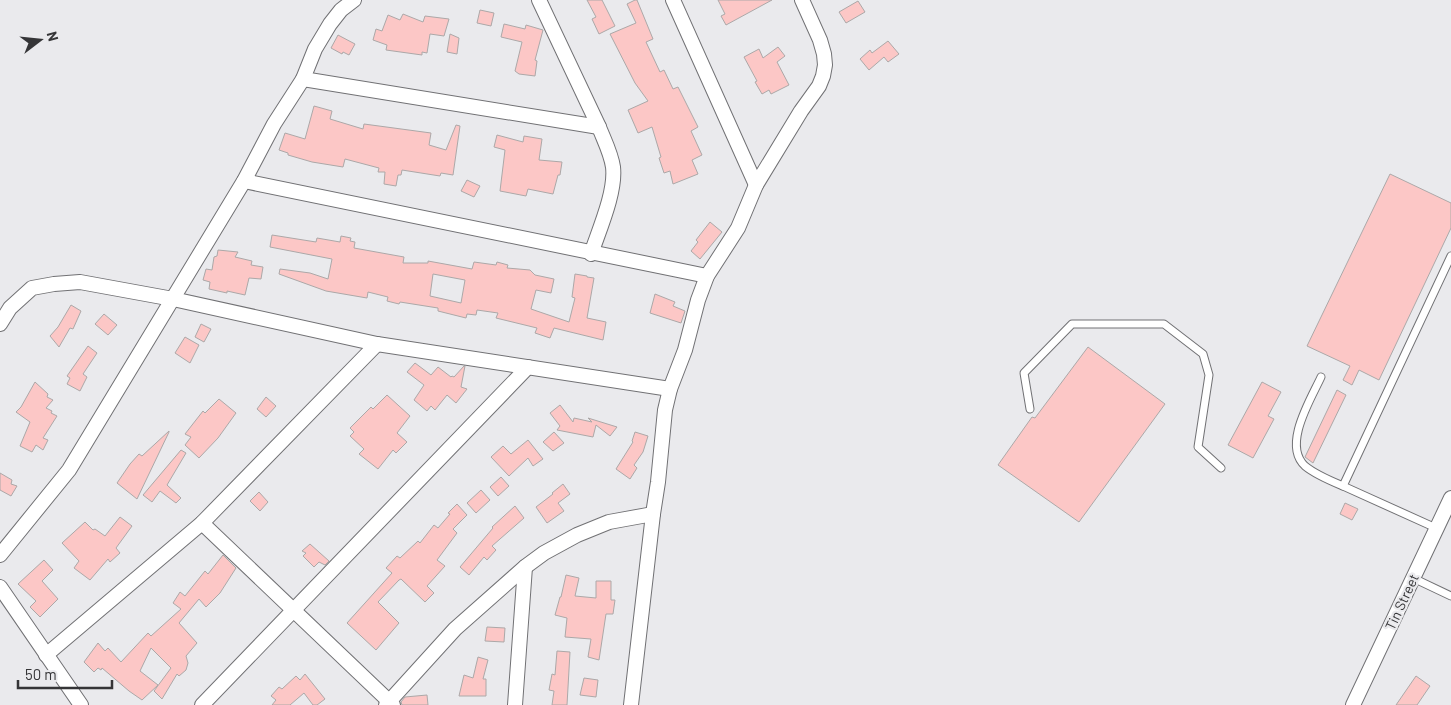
<svg xmlns="http://www.w3.org/2000/svg" width="1451" height="705" font-family="Barlow,sans-serif">
<rect width="100%" height="100%" fill="#eaeaed"/>
<g fill="#fcc7c6" stroke="#aca8a8" fill-rule="evenodd">
<path d="M587,0h15l13,26 -16,8 -7,-15 4,-2z"/>
<path d="M635,0h2l16,39 -7,3 14,30 4,-2 9,19 5,-2 20,40 -7,4 11,24 -10,5 6,14 -25,10 -3,-13 -6,2 -5,-15 2,-1 -9,-30 -14,6 -10,-23 20,-9 -13,-18 -25,-49 26,-11 -9,-19z"/>
<path d="M718,0h54l-46,25 -5,-9 4,-2z"/>
<path d="M858,1l7,11 -19,11 -7,-11z"/>
<path d="M480,10l14,3 -3,13 -14,-3z"/>
<path d="M403,14l20,8 2,-6 24,3 -5,17 -14,-2 -3,19 -5,-1v3l-36,-5 1,-5 -14,-5 3,-11 6,2 6,-16 12,5z"/>
<path d="M504,24l21,5 1,-4 17,5 -8,30 2,1 -2,15 -16,-2 -4,-3 7,-29 -21,-5z"/>
<path d="M450,34l9,4 -2,16 -10,-2z"/>
<path d="M338,35l17,9 -6,11 -6,-3 -1,2 -11,-6z"/>
<path d="M888,41l11,13 -11,8 -4,-5 -15,13 -9,-11 10,-9 2,3z"/>
<path d="M778,47l7,9 -8,6 12,23 -18,9 -2,-4 -7,4 -7,-12 2,-1 -13,-24 15,-8 4,9z"/>
<path d="M314,106l18,5 -2,8 33,10 1,-5 67,9 -2,12 17,5 10,-25 4,1 -7,49 -12,-2 -1,3 -38,-6 -1,5h-3l-2,11 -12,-2 1,-12h-7l1,-4 -34,-9 -2,8 -31,-5 -24,-7v-2l-9,-3 6,-17 20,6z"/>
<path d="M497,135l26,7 1,-6 18,3 -3,21 23,2 -2,13h-2l-5,19 -25,-5 -2,7 -26,-5 5,-41 -11,-3z"/>
<path d="M1390,174l61,29v25l-72,152 -20,-10 -7,15 -9,-5 7,-14 -43,-20z"/>
<path d="M467,180l13,6 -6,11 -13,-6z"/>
<path d="M710,222l12,10 -22,27 -9,-8 7,-9 -2,-2z"/>
<path d="M272,235l44,7 1,-4 23,4 1,-6 10,2 -1,3 5,1 -1,6 50,9 -1,6h25v-2l44,8 2,-7 22,3 1,-3 11,3 -1,3 23,2 5,5 19,4 -3,14 -15,-3 -5,19 38,13 6,-24 -3,-1 3,-23 12,2v1l7,1 -7,40 19,4 -3,18 -49,-12 -4,10 -15,-5 2,-5 -41,-10 2,-5 -21,-3 -1,5 -9,-1 -1,4 -28,-7v-3l-38,-6 -1,2 -12,-3 1,-4 -20,-5 -1,6 -41,-7 -47,-17 1,-5 30,4 18,6 4,-20 -62,-12zM433,274l32,6 -4,23 -31,-7z"/>
<path d="M218,250l20,2 -3,5 17,4 -1,4 12,2 -2,12 -12,-1 -4,17 -18,-4v2l-18,-4 1,-7 -7,-2 3,-11 6,1 2,-13 3,-1z"/>
<path d="M655,294l20,8 -2,4 12,5 -4,12 -31,-10z"/>
<path d="M71,305l10,6 -8,18 -3,-1 -11,19 -9,-11 8,-9z"/>
<path d="M104,314l13,11 -9,10 -13,-11z"/>
<path d="M201,324l10,5 -7,13 -9,-5z"/>
<path d="M185,337l14,8 -9,18 -15,-10z"/>
<path d="M88,346l9,7 -14,21 4,3 -7,14 -13,-7 3,-6 -3,-2z"/>
<path d="M1088,347l77,57 -86,118 -81,-57 34,-48 3,1z"/>
<path d="M415,363l16,12 7,-8 13,10 1,-1 2,1 10,-11h1l-4,21 6,2 -11,14 -9,-8 -12,15 -4,-4 -4,5 -13,-11 10,-15 -17,-13z"/>
<path d="M35,382l13,12 -1,3 6,3 -7,8 6,3 -1,2 6,3 -14,22 5,2 -5,10 -7,-5 -4,7 -12,-6 10,-24 -14,-10 5,-5z"/>
<path d="M1262,382l19,10 -13,24 6,3 -21,39 -25,-13z"/>
<path d="M1337,390l9,5 -33,68 -8,-6z"/>
<path d="M387,395l23,21 -13,17 10,9 -11,11 -3,-3 -15,19 -19,-15 5,-5 -14,-13 4,-4 -4,-4 21,-21 2,2z"/>
<path d="M266,397l10,9 -10,11 -9,-8z"/>
<path d="M219,399l17,14 -18,25 -19,20 -14,-13 6,-8 -6,-3 18,-23 2,2z"/>
<path d="M560,405l13,17 1,-4 18,4 -4,-4 29,9 -7,9 -14,-11 -3,12 -36,-7 3,-4 -10,-13z"/>
<path d="M169,431v1l-32,67 -20,-16 13,-19 9,-10 3,2z"/>
<path d="M554,432l10,11 -11,8 -10,-9z"/>
<path d="M635,432l13,4 -5,16 -9,13 3,3 -7,11 -14,-10 17,-27 -1,-1z"/>
<path d="M528,440l15,19 -10,7 -5,-8 -19,18 -18,-19 12,-11 8,8z"/>
<path d="M181,450l5,3 -19,32 14,13 -5,5 -16,-12 -8,11 -9,-7z"/>
<path d="M0,473l12,7 -1,4 6,2 -6,10 -11,-6z"/>
<path d="M501,477l8,9 -11,10 -8,-9z"/>
<path d="M563,484l7,10 -12,9 6,8 -17,12 -11,-16 17,-13 -1,-1z"/>
<path d="M481,490l9,10 -14,13 -9,-10z"/>
<path d="M259,492l9,10 -8,9 -10,-10z"/>
<path d="M1345,503l13,6 -6,11 -12,-6z"/>
<path d="M457,504l10,11 -14,14 4,4 -20,27 8,6 -18,20 7,7 -9,9 -24,-23 -2,1 -21,22 21,21 -23,27 -29,-27 45,-50 -6,-5 11,-12 3,2 18,-17 2,2 14,-18 4,3 12,-14 -2,-1z"/>
<path d="M515,506l9,12 -32,28 4,4 -9,10 -3,-3 -15,18 -9,-8 33,-39 -1,-1z"/>
<path d="M120,517l12,9 -16,22 4,5 -10,9 -2,-3 -18,21 -16,-12 5,-7 -17,-18 23,-21 8,8 2,-1 10,7z"/>
<path d="M310,544l19,17 -4,4 -6,-3 -5,5 -11,-11 3,-3 -4,-2z"/>
<path d="M223,555l13,13 -16,25 -14,14 -7,-8 -20,24 18,20 -11,13 2,7 -2,7 -7,6 -2,-2 -15,25 -8,-8 17,-23 -20,-20 -11,23 18,14 -16,15 -13,-9 -27,-23 -1,2 -3,-2 -4,4 -10,-10 14,-19 7,8 3,-3 13,14 27,-29 3,3 30,-27 -8,-6 7,-11 5,4 20,-25 3,3z"/>
<path d="M44,560l9,10 -11,11 16,18 -18,18 -10,-10 6,-6 -18,-17z"/>
<path d="M566,575l13,3 -4,18 21,2v-17h15v19h4l-2,14h-7l-7,46 -11,-3 3,-18 -26,-2 2,-19 -12,-3 5,-18h1z"/>
<path d="M487,627l18,1 -1,14 -19,-1z"/>
<path d="M557,651l13,1 -3,53h-15l2,-14 -5,-1 3,-16 3,1z"/>
<path d="M478,657l10,3 -5,19h3v17h-27l5,-21 9,3z"/>
<path d="M305,674l20,25 -8,6h-4l-9,-12 -14,12h-18l4,-5 -5,-4 8,-9 3,2 14,-13 4,4z"/>
<path d="M1416,676l14,10 -13,19h-21z"/>
<path d="M584,678l14,2 -2,17 -16,-2z"/>
<path d="M427,695l1,10h-26l-1,-3 4,-5z"/>
</g>
<g fill="none" stroke-linecap="round" stroke-linejoin="round">
<g stroke="#717174" stroke-width="9">
<g id="service">
<path d="M1321,377c-10,22 -39,68 -16,89 11,9 26,15 38,20"/>
<path d="M1030,409l-6,-36 48,-49h92l39,30 6,21 -11,72 23,21"/>
<path d="M1436,528l-93,-42 108,-230"/>
<path d="M1413,578l38,18"/>
</g>
</g>
<g stroke="#717174" stroke-width="16">
<g id="minor">
<path d="M539,0l60,127c5,13 12,26 14,40 3,25 -14,63 -22,87"/>
<path d="M673,0l83,185"/>
<path d="M303,79l296,48"/>
<path d="M244,181l463,95"/>
<path d="M0,324l10,-16 22,-20 22,-4 26,-2 93,17 204,45 293,45"/>
<path d="M202,523l191,182"/>
<path d="M0,555l69,-85 175,-289 30,-57 29,-45 12,-30 15,-25 11,-14 13,-10"/>
<path d="M0,587l81,118"/>
<path d="M46,655l156,-132 175,-179"/>
<path d="M202,705l326,-338"/>
<path d="M386,705l69,-76 70,-62 19,-14 33,-18 32,-13 44,-8"/>
<path d="M515,705l10,-138"/>
<path d="M631,705l22,-191 5,-32 7,-72 5,-21 15,-39 13,-50 9,-24 31,-48 18,-43 45,-74 18,-25 4,-10 2,-11 -1,-11 -4,-14 -18,-40"/>
<path d="M1353,705l98,-207"/>
</g>
</g>
<use href="#service" stroke="#fff" stroke-width="7"/>
<use href="#minor" stroke="#fff" stroke-width="14"/>
</g>
<g text-anchor="middle" stroke-width="4.5" stroke-linejoin="round" paint-order="stroke">
<g font-size="14" fill="#353537" stroke="#eaeaed">
<text transform="translate(1402 602) rotate(-65)" y="5">Tin Street</text>
</g>
</g>
<g transform="translate(40 40) rotate(74)" stroke="#eaeaed" stroke-width="4" paint-order="stroke">
<path d="M0-4L9 19L0 12L-9 19Z" fill="#353537"/>
<text y="-8" font-size="14" font-weight="bold" text-anchor="middle" fill="#353537">N</text>
</g>
<path d="M18 680v8h94v-8" fill="none" stroke="#353537" stroke-width="2.5"/>
<text x="25" y="680" font-size="15" fill="#353537" stroke="#eaeaed" stroke-width="4" paint-order="stroke">50 m</text>
</svg>
